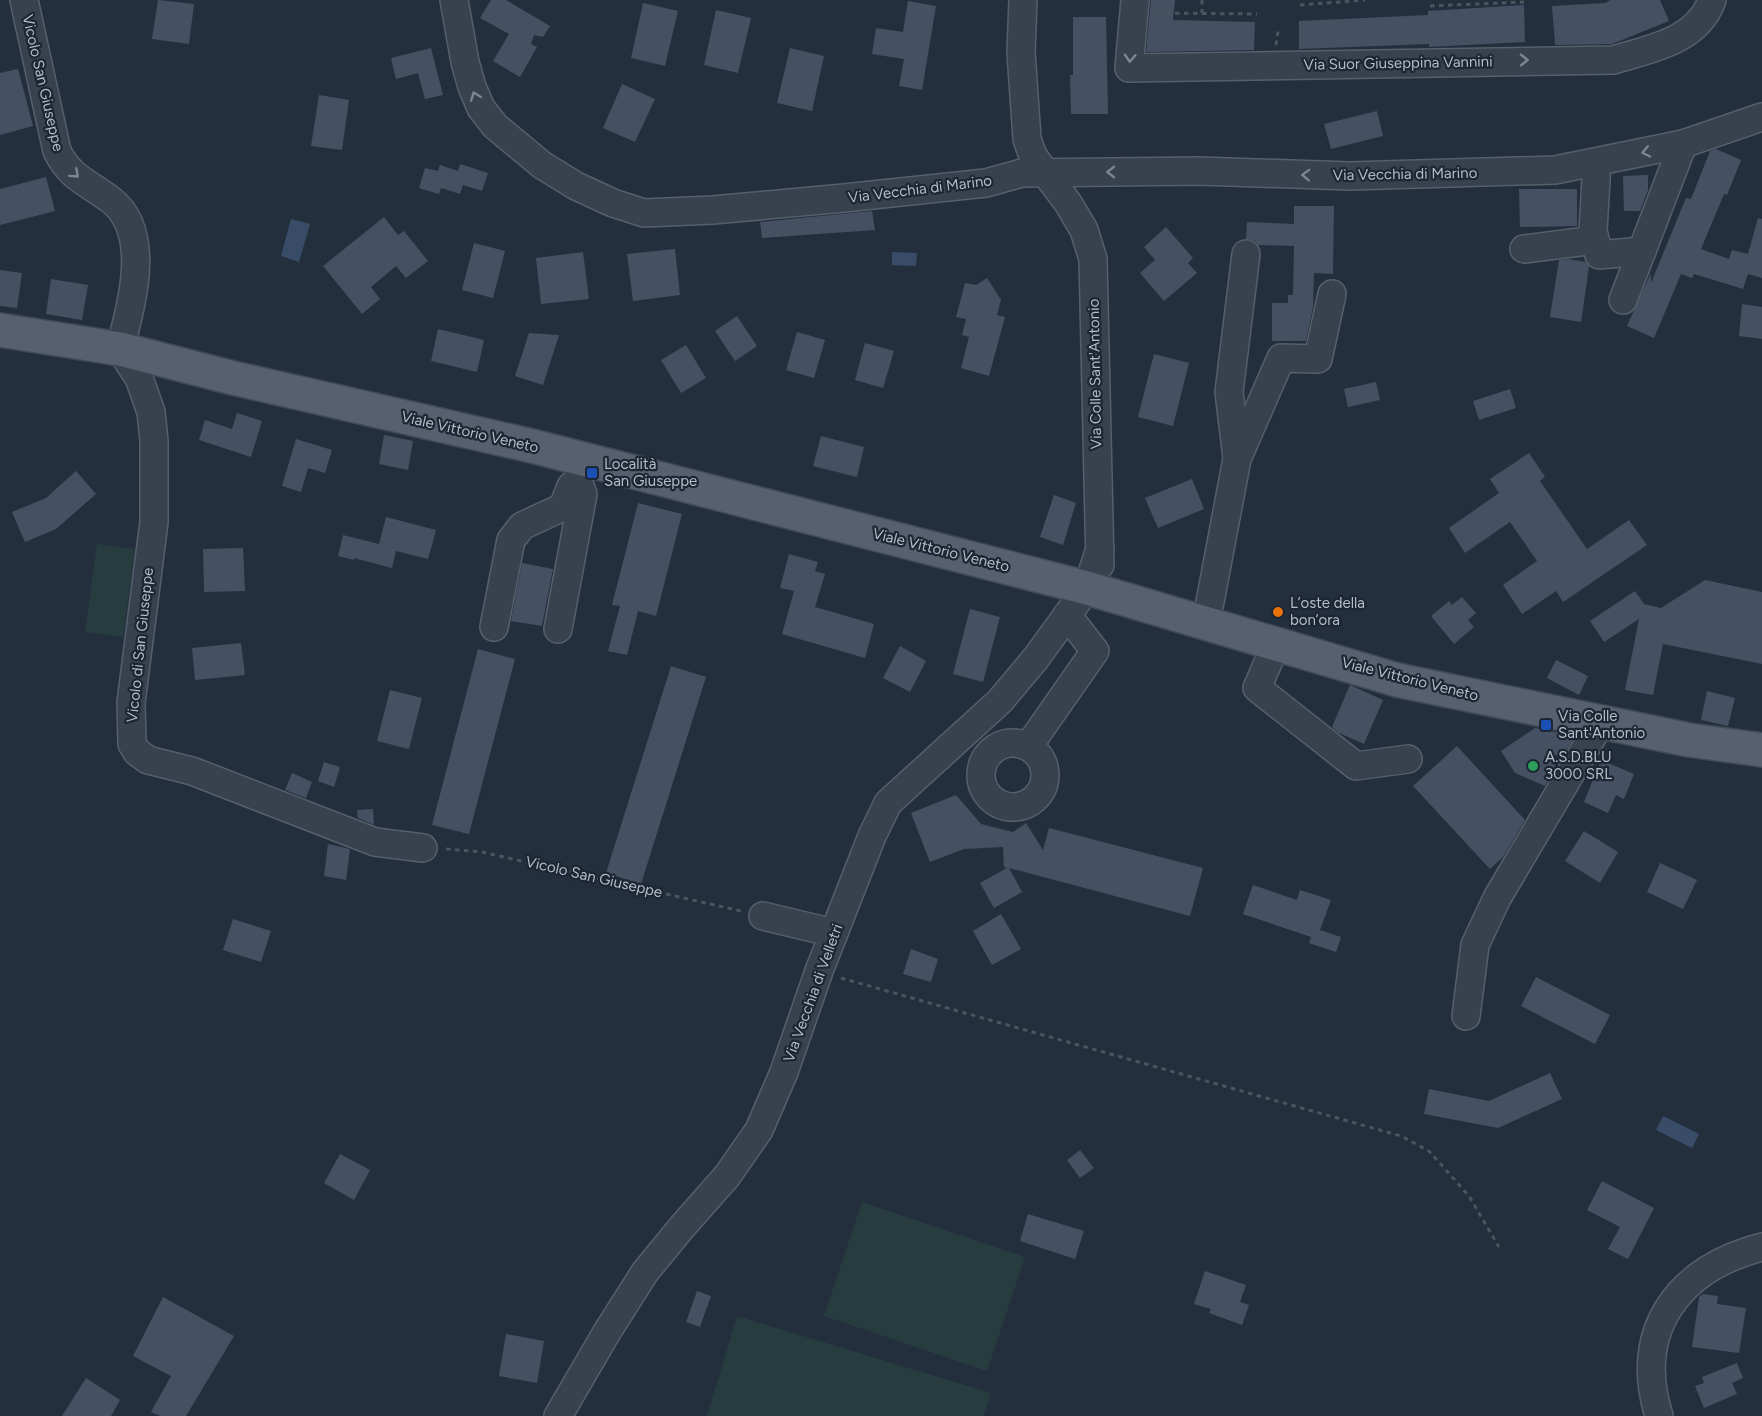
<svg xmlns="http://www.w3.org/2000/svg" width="1762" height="1416" font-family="Figtree,sans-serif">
<rect width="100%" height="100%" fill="#242f3e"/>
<g fill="#263c3f">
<path d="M97,544l38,5 -12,88 -38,-5z"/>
<path d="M862,1202l163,55 -38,114 -163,-55z"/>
<path d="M737,1316l254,77 -7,23h-277z"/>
</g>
<g fill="#394c67">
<path d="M291,219l19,5 -11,38 -18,-6z"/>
<path d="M892,252l25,1 -1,13 -24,-1z"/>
<path d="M1663,1116l36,18 -7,14 -36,-18z"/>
</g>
<g fill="#455162">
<path d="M158,0l36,4 -5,40 -37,-5z"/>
<path d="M491,0h15l44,26 -7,11 -9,-2 -3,9 6,3 -17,30 -27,-16 16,-27 -29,-16z"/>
<path d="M1151,0h24l-2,20 82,2 -1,28 -108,2z"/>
<path d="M1611,0h49l9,21 -57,23 -57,1 -3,-39 53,-3z"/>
<path d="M908,1l28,5 -14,84 -23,-4 5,-27 -32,-5 4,-26 27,4z"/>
<path d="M643,3l35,8 -13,55 -34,-8z"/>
<path d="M1524,5l1,37 -96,5v-3l-130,5v-28l129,-6v-4z"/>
<path d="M716,10l35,8 -13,55 -34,-8z"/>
<path d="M1073,17h33l2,97h-37l-1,-39h3z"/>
<path d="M431,48l12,47 -18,4 -7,-26 -22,6 -5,-21z"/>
<path d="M790,48l34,8 -12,55 -35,-8z"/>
<path d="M18,69l15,57 -33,9v-62z"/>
<path d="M622,84l33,15 -20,43 -32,-14z"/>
<path d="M319,95l30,5 -7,50 -31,-4z"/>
<path d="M1377,111l6,25 -52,13 -7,-25z"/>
<path d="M1716,149l25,11 -14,35 -3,-1 -23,55 28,10 3,-9 16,4 10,-36 4,1v59l-14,-4 -5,15 -49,-15 -2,4 -11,-4 -27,64 -27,-12 24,-53v10l35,-85 5,1 19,-48z"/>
<path d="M460,164l28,9 -6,18 -19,-6 -3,9 -19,-6 -2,6 -20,-6 6,-20 13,3 2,-6 18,6z"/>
<path d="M1648,175v15l-8,21h-16l-1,-35z"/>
<path d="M46,177l9,34 -55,14v-36z"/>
<path d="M1519,189h58v37l-57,1z"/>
<path d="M1294,206h40l-1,68 -19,-1 -1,34 -7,34h-34v-38h16v-8h5l1,-49 -36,-1 -3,-4 -9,-2 1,-17 47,2z"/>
<path d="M872,211l3,19 -113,8 -2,-16z"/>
<path d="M384,217l14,18 6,-4 24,30 -22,17 -10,-12 -25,21 9,12 -18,15 -39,-48z"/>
<path d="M1166,227l27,31 -5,5 9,10 -33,28 -24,-28 15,-13 -11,-13z"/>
<path d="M474,243l31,8 -12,47 -31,-8z"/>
<path d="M675,249l5,46 -47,6 -6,-47z"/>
<path d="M583,252l6,47 -48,5 -5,-46z"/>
<path d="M1569,259l16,3 4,5 -8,55 -31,-5 9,-57z"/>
<path d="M0,270l22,3 -5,35 -17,-2z"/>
<path d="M987,278l14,22 -4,15 8,2 -16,59 -28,-8 8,-31 -7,-2 4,-16 -10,-2 9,-34 11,2z"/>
<path d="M51,279l37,6 -6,35 -36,-6z"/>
<path d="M1742,304l20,3v32l-23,-3z"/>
<path d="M737,316l20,30 -22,15 -20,-30z"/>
<path d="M438,329l46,11 -7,32 -46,-11z"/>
<path d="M797,332l28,8 -11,38 -28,-8z"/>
<path d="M529,333l30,2 -16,50 -28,-9z"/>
<path d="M865,343l29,8 -11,37 -28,-8z"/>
<path d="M686,345l20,33 -25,15 -20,-33z"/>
<path d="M1154,354l35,9 -16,63 -35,-9z"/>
<path d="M1376,382l4,18 -32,7 -4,-18z"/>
<path d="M1510,389l6,19 -37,12 -6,-19z"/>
<path d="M237,413l25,8 -11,36 -52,-17 6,-20 27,9z"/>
<path d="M384,435l29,6 -5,29 -29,-6z"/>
<path d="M821,436l43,11 -7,30 -44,-11z"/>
<path d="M296,439l36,11 -7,23 -17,-5 -7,24 -19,-6z"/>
<path d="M1529,453l16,24 -5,4 47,68 42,-29 18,25 -84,57 -7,-11 -34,23 -19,-29 34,-24 -27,-39 -45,31 -16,-25 50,-35 -9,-14z"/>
<path d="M76,471l20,23 -40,35 -31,13 -13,-30 34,-14z"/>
<path d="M1192,479l12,30 -46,19 -13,-30z"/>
<path d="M1054,495l22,8 -13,42 -23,-8z"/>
<path d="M638,503l44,11 -26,102 -18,-5 -11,44 -19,-4 12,-45 -8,-1z"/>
<path d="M386,517l50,13 -8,29 -32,-8 -4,17 -38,-10v2l-16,-4 5,-21 36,9z"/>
<path d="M243,548l2,43 -41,1 -1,-43z"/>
<path d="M789,554l29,8 -3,9 10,3 -10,33 59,17 -9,34 -83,-24 12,-43 -14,-3z"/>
<path d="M522,563l31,6 -11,57 -31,-5z"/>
<path d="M1705,580l57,12v72l-99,-20 -10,51 -28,-5 14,-71 -35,23 -14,-21 45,-30 9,13 17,4z"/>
<path d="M1462,597l14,16 -8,7 6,7 -20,17 -23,-28 18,-15 3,4z"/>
<path d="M970,609l30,8 -17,65 -30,-8z"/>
<path d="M241,643l4,32 -50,5 -3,-32z"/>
<path d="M900,646l26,15 -16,31 -27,-14z"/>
<path d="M478,649l37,10 -46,175 -37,-9z"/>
<path d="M1556,660l32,16 -9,19 -32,-17z"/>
<path d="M671,666l35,11 -65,207 -35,-11z"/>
<path d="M1350,685l33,15 -19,44 -25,-11 -7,-6z"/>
<path d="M390,690l32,8 -13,51 -32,-8z"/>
<path d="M1707,691l28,7 -7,28 -27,-6z"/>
<path d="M1535,728l40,8 -9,15 -17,7 7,9 -11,19 -30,-13 -14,-22z"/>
<path d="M1457,746l68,74 -22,37 -13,12 -77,-83z"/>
<path d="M1601,760l33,14 -10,25 -8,-4 -8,18 -24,-11z"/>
<path d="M324,762l16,5 -6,20 -16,-6z"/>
<path d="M292,773l20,9 -6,16 -21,-8z"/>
<path d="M956,795l25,29 32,8 13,-9 17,27 6,-22 154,40 -13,48 -181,-48 13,24 -28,16 -14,-25 27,-15 -3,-1 -1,-20 -39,2 -34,13 -19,-49z"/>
<path d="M373,809l1,16 -16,-7 -1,-8z"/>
<path d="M1584,831l34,21 -18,31 -35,-22z"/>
<path d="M328,844l22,5 -4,31 -22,-4z"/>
<path d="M1660,863l37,17 -14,29 -36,-17z"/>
<path d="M1253,885l44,15 3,-10 31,10 -11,30 21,7 -5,15 -27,-9 2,-6 -68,-23z"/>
<path d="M1001,914l20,35 -29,16 -19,-34z"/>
<path d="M233,919l38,12 -10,31 -38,-12z"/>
<path d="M911,949l27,10 -7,23 -28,-8z"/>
<path d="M1536,977l74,38 -15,29 -74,-38z"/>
<path d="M1550,1073l12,26 -64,29 -74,-14 5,-25 60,12z"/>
<path d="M1080,1150l14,18 -14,10 -13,-18z"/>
<path d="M340,1154l30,16 -16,30 -30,-17z"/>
<path d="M1602,1181l52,27 -26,51 -20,-10 12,-22 -33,-17z"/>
<path d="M1028,1214l56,17 -9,28 -55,-18z"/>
<path d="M1205,1271l41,14 -6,17 9,3 -7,20 -33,-12 2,-4 -17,-5z"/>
<path d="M697,1291l14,5 -11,31 -14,-5z"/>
<path d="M1703,1294l15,2 -1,8 29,4 -7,45 -47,-6 7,-50z"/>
<path d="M163,1297l71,39 -48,80h-26l-9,-4 20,-36 -38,-20z"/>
<path d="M506,1334l38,7 -7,42 -38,-7z"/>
<path d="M1737,1363l6,15 -11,5 5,11 -33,14 -9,-22 9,-3 -2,-6z"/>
<path d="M86,1378l34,22 -9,16h-49z"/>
</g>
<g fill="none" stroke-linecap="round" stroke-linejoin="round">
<g stroke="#565f6c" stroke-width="30">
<g id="minor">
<path d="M24,0l33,151c13,27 32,32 54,49 42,33 20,105 9,149l19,29 12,34 3,29v81l-23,181 1,41 5,8 11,8 44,11 183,71 48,6"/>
<path d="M454,0l11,62 7,25 9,21 14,18 47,39 34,21 37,17 31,10 69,-3 131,-12 142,-15 36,-10 177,-2 151,5 205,-6 128,-26 79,-27"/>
<path d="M1023,0l-2,52 6,87 6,17 35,47 16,27 9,29 7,306"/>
<path d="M1135,0l-6,68 484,-8c37,-11 85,-19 99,-60"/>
<path d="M1597,162l-4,69 6,24 43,-4"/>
<path d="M1524,249l71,-9"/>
<path d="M1623,300l60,-156"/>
<path d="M1237,458l-8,-66 17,-138"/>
<path d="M1206,623l31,-164 44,-101 37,1 14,-65"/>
<path d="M494,627l17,-87 11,-14 41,-19 8,-21c10,-6 10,-16 13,-26"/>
<path d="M558,629l25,-135 -3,-8"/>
<path d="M1276,644l-19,44 99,78 52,-7"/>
<circle cx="1013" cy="775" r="32"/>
<path d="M1028,747l67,-96 -28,-36"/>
<path d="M763,916l71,17"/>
<path d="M1466,1016l9,-71 22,-47 104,-176"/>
<path d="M558,1416l49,-84 38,-60 37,-45 45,-51 32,-46 25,-58 35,-101 53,-135 16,-33 112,-102 36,-43 51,-70 13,-39"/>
<path d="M1659,1416c-27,-86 20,-148 103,-169"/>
</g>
</g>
<g stroke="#414a57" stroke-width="36">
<path id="major" d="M0,330l120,19 113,29 299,68 555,142 310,92 292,60 73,10"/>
</g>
<g stroke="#44595c" stroke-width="3" stroke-dasharray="4.5 4.5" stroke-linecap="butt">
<path d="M1202,0v13"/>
<path d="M1300,5l65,-5"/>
<path d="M1430,6l94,-4"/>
<path d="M1157,13l100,1"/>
<path d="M1276,45l2,-14"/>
<path d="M446,849l36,3 259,59"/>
<path d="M841,978l560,158 28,15 40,45 30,51"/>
</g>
<use href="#minor" stroke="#38414e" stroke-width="27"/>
<use href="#major" stroke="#56606e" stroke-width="33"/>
</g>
<defs><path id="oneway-chevron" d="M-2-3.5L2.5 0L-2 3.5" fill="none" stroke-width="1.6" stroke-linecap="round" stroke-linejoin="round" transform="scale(1.5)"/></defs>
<g stroke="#7c8592">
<use href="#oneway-chevron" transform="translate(1130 58) rotate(93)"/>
<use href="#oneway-chevron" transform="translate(1524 60) rotate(-1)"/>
<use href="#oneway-chevron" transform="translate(475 96) rotate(-111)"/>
<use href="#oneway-chevron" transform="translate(1646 152) rotate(168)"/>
<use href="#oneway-chevron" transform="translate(1111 172) rotate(179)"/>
<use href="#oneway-chevron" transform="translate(75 174) rotate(42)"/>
<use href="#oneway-chevron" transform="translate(1306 175) rotate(-178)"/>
</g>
<g fill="#1a4fb4" stroke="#1d2633" stroke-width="2">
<rect x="586" y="467" width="12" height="12" rx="3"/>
<rect x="1540" y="719" width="12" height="12" rx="3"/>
</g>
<circle fill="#e8710a" stroke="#1d2633" stroke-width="2" cx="1278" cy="612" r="6"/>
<circle fill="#2e9e5b" stroke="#1d2633" stroke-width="2" cx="1533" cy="766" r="6"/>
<g text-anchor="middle" stroke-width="4.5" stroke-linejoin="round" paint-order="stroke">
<g font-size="15" fill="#b4bcc9" stroke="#1d2633">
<text transform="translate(1398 63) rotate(-1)" y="5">Via Suor Giuseppina Vannini</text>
<text transform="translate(43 83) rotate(77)" y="5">Vicolo San Giuseppe</text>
<text transform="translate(1405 174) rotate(-1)" y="5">Via Vecchia di Marino</text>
<text transform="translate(920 189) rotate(-7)" y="5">Via Vecchia di Marino</text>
<text transform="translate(1095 374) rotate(-91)" y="5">Via Colle Sant'Antonio</text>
<text transform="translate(470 432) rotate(13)" y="5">Viale Vittorio Veneto</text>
<text transform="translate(941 550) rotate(14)" y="5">Viale Vittorio Veneto</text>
<text transform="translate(140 645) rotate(-84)" y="5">Vicolo di San Giuseppe</text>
<text transform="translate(1410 679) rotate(14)" y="5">Viale Vittorio Veneto</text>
<text transform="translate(594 877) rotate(13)" y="5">Vicolo San Giuseppe</text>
<text transform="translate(813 993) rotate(-70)" y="5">Via Vecchia di Velletri</text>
</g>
<g font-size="15" fill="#b4bcc9" stroke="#1d2633" text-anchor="start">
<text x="604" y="469">Località<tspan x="604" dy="17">San Giuseppe</tspan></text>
<text x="1290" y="608">L’oste della<tspan x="1290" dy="17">bon’ora</tspan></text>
<text x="1558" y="721">Via Colle<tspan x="1558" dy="17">Sant'Antonio</tspan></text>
<text x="1545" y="762">A.S.D.BLU<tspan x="1545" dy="17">3000 SRL</tspan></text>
</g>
</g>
</svg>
